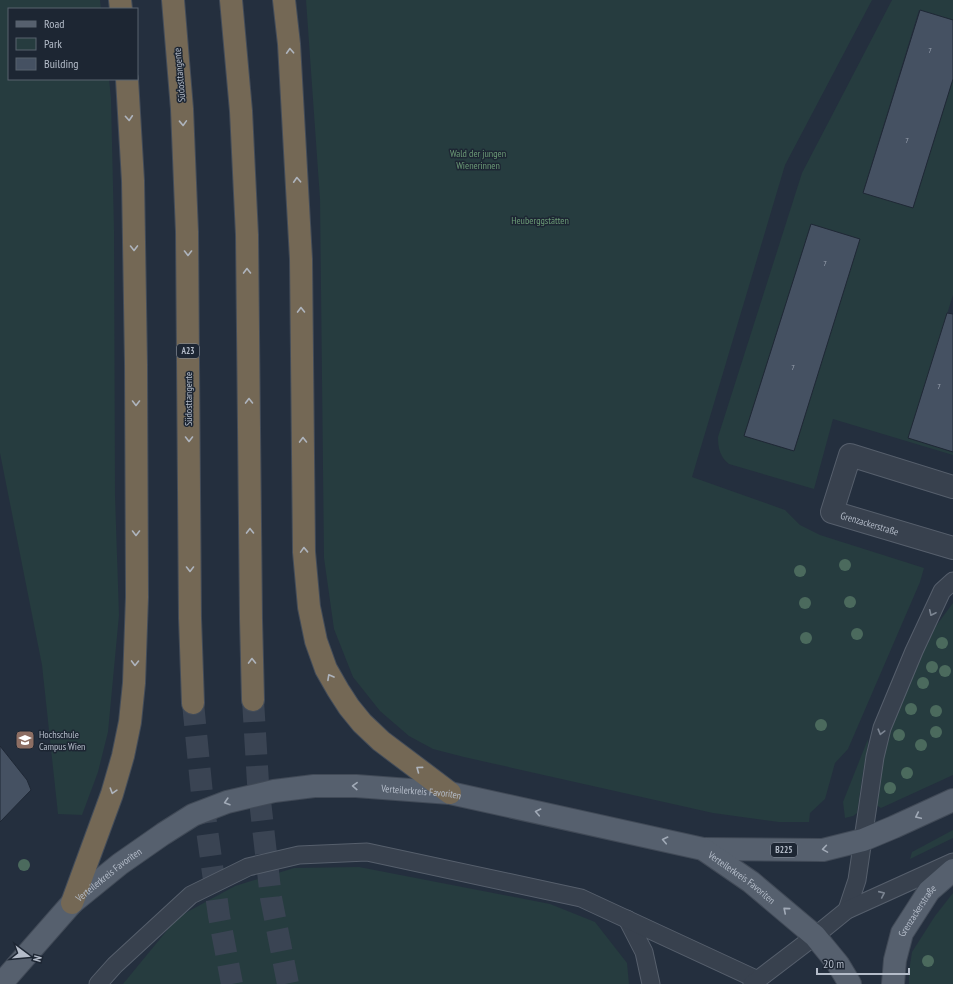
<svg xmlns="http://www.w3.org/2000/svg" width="953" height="984" font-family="'PT Sans Narrow',sans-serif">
<rect width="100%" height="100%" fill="#242f3e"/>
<g fill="#263c3f" fill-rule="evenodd">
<path d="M0,0h100l1,9h-92v70h100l2,20 3,131 1,266 4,119 -11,117 -10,40 -16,43 -24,-1 -16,-149 -42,-212z"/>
<path d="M306,0h566l-87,165 -93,312 93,33 15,15 20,10 104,33 -4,14 -72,167 -13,14 -10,36 -15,14 -1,9h-30l-66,-9 -249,-56 -31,-8 -24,-13 -29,-25 -27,-34 -19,-48 -10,-71 -4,-359z"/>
<path d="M892,0h61v20l-34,-10 -56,182 50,16 40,-129v216l-45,143 45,14v3l-120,-36 -19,70 -85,-25c-9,-7 -11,-16 -11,-27l84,-264zM811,224l49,15 -67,212 -49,-15z"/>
<path d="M953,603v172l-72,33 -5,-3 9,-54 10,-37 22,-50 19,-38z"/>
<path d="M868,739v6l-5,27 -6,41 -4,3 -8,2 -2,-16z"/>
<path d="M953,830v8l-43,21 2,-7z"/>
<path d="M359,867l191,37 45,18 32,41 2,21h-506l55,-67 57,-31 59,-18z"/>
<path d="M953,893v91h-44v-13l3,-19 23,-36z"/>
</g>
<g fill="#455162" stroke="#1f2835">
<path d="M920,10l33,10v59l-40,129 -50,-15z"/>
<path d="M811,224l49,15 -66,212 -50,-15z"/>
<path d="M947,313l6,1v138l-45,-14z"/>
<path d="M0,746l27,34 4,10 -31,32z"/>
</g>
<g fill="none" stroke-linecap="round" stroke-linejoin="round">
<g stroke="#3a4453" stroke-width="22" stroke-dasharray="22 11" stroke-linecap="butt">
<path d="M253,700l5,83 13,115 17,86"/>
<path d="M193,703l9,91 17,122 13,68"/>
</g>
<g stroke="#565f6c" stroke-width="19">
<g id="lane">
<path d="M847,910l10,-30 18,-123 7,-29 32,-77 28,-60 11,-10"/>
<path d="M627,919l17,33 7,32"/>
<path d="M98,984l17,-19 76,-70 57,-28 51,-12 68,-3 214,46 177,82"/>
<path d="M752,984l63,-48 32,-26 106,-48"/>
</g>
</g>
<g stroke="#565f6c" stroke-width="24">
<g id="street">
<path id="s1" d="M953,487l-103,-32 -18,57 121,36"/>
</g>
</g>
<g stroke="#414a57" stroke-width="24">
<g id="primary">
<path d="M703,849l120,1 40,-10 31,-13 59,-27"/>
<path id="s2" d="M1,984l71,-81 48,-39 43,-30 30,-19 34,-13 47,-11 40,-5h42l94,7 253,56 48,33 64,54 23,28 12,20"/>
<path id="s3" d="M893,984l2,-24 7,-27 27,-42 24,-21"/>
</g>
</g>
<g stroke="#434c59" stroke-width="24">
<g id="highway">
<path d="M120,0l1,9"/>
<path d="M173,0l9,109 5,123 3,386 3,85"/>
<path d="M231,0l10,111 6,124 4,384 2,81"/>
<path d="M284,0l5,44 12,215 3,293 5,55 7,34 10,28 12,21 11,17 13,16 19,18 69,52"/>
<path d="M72,903l40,-109 11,-38 7,-34 4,-39 3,-86 -1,-233 -3,-183 -6,-102"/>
</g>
</g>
<use href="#lane" stroke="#38414e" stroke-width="17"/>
<use href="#street" stroke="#38414e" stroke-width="22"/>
<use href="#primary" stroke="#56606e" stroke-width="22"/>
<use href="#highway" stroke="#746855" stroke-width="22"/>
</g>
<g fill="#4b6a5d">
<circle cx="845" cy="565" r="6"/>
<circle cx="800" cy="571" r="6"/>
<circle cx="850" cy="602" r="6"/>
<circle cx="805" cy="603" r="6"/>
<circle cx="857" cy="634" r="6"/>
<circle cx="806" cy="638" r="6"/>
<circle cx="942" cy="643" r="6"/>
<circle cx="932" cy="667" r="6"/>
<circle cx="945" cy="671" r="6"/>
<circle cx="923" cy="683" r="6"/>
<circle cx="911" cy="709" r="6"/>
<circle cx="936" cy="711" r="6"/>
<circle cx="821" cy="725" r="6"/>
<circle cx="936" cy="732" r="6"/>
<circle cx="899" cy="735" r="6"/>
<circle cx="921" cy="745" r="6"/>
<circle cx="907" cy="773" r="6"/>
<circle cx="890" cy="788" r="6"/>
<circle cx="24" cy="865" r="6"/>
<circle cx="928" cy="961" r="6"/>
</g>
<defs><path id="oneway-chevron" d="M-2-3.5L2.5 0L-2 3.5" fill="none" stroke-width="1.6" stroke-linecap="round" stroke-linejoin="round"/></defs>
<g stroke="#aeb4bd">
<use href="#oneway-chevron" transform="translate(290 51) rotate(-93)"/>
<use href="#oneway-chevron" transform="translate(129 118) rotate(86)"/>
<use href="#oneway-chevron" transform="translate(183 123) rotate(88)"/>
<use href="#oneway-chevron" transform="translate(297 180) rotate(-93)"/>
<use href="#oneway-chevron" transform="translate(134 248) rotate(89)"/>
<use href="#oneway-chevron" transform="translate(188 253) rotate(90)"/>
<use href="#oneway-chevron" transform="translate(247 271) rotate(-91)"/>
<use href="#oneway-chevron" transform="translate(301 310) rotate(-91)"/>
<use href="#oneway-chevron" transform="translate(249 401) rotate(-91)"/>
<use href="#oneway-chevron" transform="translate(136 403) rotate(90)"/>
<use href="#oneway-chevron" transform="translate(189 439) rotate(90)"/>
<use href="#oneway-chevron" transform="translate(303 440) rotate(-91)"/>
<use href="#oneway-chevron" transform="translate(250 531) rotate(-91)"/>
<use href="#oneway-chevron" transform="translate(136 533) rotate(90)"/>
<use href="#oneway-chevron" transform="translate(304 550) rotate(-92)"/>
<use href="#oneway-chevron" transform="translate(190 569) rotate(90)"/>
<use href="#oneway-chevron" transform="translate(252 661) rotate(-91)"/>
<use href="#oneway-chevron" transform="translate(135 663) rotate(91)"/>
<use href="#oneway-chevron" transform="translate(330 677) rotate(-119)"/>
<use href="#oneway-chevron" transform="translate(419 769) rotate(-143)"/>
<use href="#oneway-chevron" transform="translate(113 791) rotate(107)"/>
</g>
<g stroke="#7c8592">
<use href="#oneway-chevron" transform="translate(932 613) rotate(115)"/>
<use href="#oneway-chevron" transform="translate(881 732) rotate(105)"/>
<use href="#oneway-chevron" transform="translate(882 894) rotate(-24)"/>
</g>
<g stroke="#a1aab7">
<use href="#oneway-chevron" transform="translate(355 786) rotate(-178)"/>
<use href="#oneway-chevron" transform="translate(227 802) rotate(163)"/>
<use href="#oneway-chevron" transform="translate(538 812) rotate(-168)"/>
<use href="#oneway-chevron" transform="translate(918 816) rotate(155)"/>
<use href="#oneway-chevron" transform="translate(665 840) rotate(-168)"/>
<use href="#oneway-chevron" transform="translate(825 849) rotate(171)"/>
<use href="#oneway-chevron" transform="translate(786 910) rotate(-140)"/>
</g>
<defs>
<g id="university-square" transform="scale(1)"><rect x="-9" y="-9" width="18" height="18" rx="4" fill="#8d6e63" stroke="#1d2633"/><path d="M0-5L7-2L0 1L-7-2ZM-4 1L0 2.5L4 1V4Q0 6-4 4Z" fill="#fff"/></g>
</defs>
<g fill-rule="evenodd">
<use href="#university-square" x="25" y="740"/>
</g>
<g text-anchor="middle" stroke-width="3" stroke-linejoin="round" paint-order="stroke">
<g font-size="8" fill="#98a1af">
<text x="930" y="53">7</text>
<text x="907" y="143">7</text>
<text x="825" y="266">7</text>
<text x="793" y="370">7</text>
<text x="939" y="389">7</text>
</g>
<g fill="#1d2633" stroke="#878f9c" stroke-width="1">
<rect x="177" y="344" width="22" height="14" rx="3"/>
<rect x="771" y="843" width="26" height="14" rx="3"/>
</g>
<g font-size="9" font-weight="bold" fill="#b4bcc9">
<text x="188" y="354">A23</text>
<text x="784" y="853">B225</text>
</g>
<g font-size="10" fill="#b4bcc9" stroke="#1d2633">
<text transform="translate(179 75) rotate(-95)" y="4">Südosttangente</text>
<text transform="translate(188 399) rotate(-90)" y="4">Südosttangente</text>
<text dy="4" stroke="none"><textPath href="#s1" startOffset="207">Grenzackerstraße</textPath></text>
<text dy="4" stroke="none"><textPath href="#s2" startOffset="490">Verteilerkreis Favoriten</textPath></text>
<text dy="4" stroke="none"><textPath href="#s2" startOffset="154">Verteilerkreis Favoriten</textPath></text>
<text dy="4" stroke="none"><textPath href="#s2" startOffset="826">Verteilerkreis Favoriten</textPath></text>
<text dy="4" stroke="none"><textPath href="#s3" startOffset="79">Grenzackerstraße</textPath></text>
</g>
<g font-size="10" fill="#6b9a76" stroke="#1d2633">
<text x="478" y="157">Wald der jungen<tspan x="478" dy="12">Wienerinnen</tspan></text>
<text x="540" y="224">Heuberggstätten</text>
</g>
<g font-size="10" fill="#b4bcc9" stroke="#1d2633" text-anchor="start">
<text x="39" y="738">Hochschule<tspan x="39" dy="12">Campus Wien</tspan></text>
</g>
</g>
<rect x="8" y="8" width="130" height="72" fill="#1d2633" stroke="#59626f"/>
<rect x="16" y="21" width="20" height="6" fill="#56606e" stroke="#59626f"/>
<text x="44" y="28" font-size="12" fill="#b4bcc9">Road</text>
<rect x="16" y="38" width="20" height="12" fill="#263c3f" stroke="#59626f"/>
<text x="44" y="48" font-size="12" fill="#b4bcc9">Park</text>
<rect x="16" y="58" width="20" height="12" fill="#455162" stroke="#59626f"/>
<text x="44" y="68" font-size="12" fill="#b4bcc9">Building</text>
<g transform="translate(28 956) rotate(106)" stroke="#1d2633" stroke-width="3" paint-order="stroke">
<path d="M0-3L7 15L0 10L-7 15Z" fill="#b4bcc9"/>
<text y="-6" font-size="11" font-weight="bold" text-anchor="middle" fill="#b4bcc9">N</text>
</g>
<path d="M817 968v6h92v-6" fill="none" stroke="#b4bcc9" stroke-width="2"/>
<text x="823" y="968" font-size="12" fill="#b4bcc9" stroke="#1d2633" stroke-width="3" paint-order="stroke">20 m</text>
</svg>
